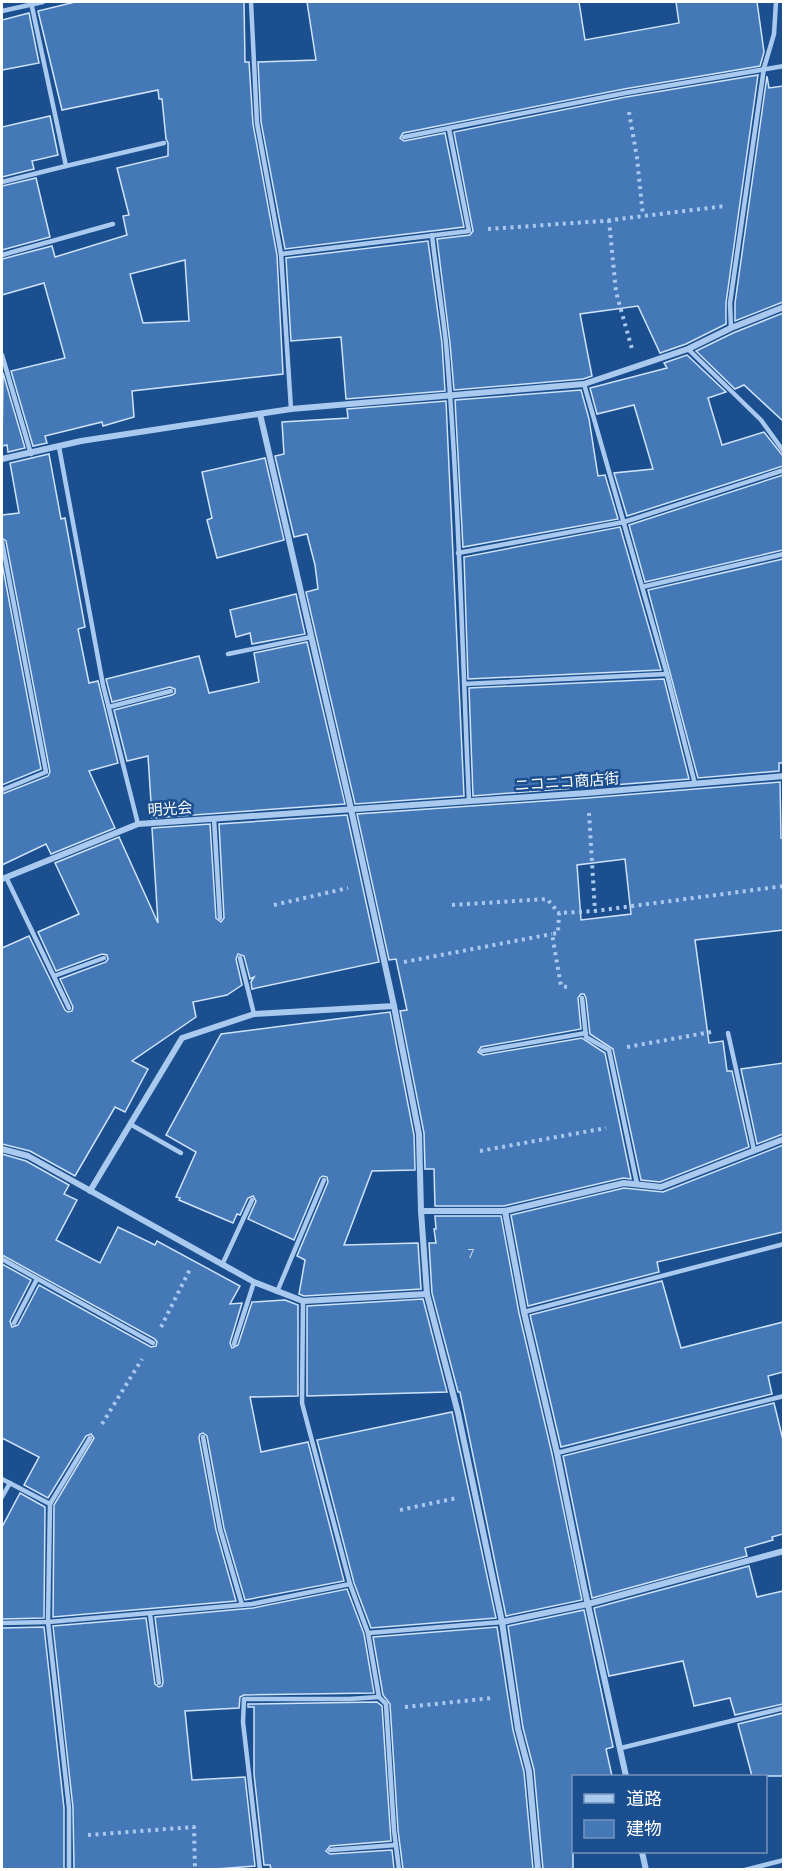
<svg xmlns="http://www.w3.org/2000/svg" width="785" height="1871" font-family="'Open Sans','Noto Sans JP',sans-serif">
<rect width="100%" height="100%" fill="#1b4f8f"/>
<g fill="#4478b7" stroke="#cfe3fa" stroke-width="1.5" fill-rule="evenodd">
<path d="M75,2h169l1,60h4l4,62 24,131 6,119 -151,17 2,26 -31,9 -1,-4 -57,14 2,7 -14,3 -22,-75 54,-13 -21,-75 -42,12v-36l50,-13 3,11 72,-22 -4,-19 6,-1 -12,-47 51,-12v-13l-2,-4 -4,-40h-3l-1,-9 -96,20 -24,-99zM185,260l4,61 -46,2 -13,-49z"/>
<path d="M307,2h272l6,38 94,-17 -3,-21h81l7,50 -4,14 -136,23 -221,44 -3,5 4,3 41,-8 19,94 -179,22 -24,-127 -3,-60 58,-2z"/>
<path d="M29,13l10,50 -37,7v-50z"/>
<path d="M758,75l-32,228v21l-40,20 -26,9 -22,-47 -58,8 12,62 -9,3 -129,11 -4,-47 -13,-104 33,-4 3,-4 -19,-99 172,-35z"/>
<path d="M767,76l2,12 14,-2v216l-48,19v-18z"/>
<path d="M50,116l8,39 -26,6 2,8 -32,8v-50z"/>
<path d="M36,178l14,59 -48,13v-64z"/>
<path d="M428,241l14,102 3,48 -99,8 -5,-62 -50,4 -5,-83z"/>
<path d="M783,313v108l-39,-36 -9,4 -39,-38 37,-18z"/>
<path d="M687,355l39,37 -18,6 14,47 42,-13 19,24v10l-156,50 -13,-43 39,-4 -19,-64 -37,9 -7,-26 77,-20 -3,-5z"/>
<path d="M3,373l22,75 -17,4 -1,-7 -5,1z"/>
<path d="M581,390l8,29 9,57 7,-1 13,44 -155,28 -8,-147z"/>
<path d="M446,401l18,395 -109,8 -49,-212 12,-3 -3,-24 -8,-31 -13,3 -19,-81 9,-2 -2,-32 66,-4 -1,-9z"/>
<path d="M49,454l12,65 4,-1 20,109 -7,2 11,54 9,-2 20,82 -29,8 26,57 -64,26 -5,-10 -44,21v-71l46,-18 2,-4 -44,-231 -4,-3v-23l17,-2 -9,-50z"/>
<path d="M265,458l19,82 -67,18 -10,-38 5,-2 -10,-46z"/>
<path d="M783,475v75l-138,32 -16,-57z"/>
<path d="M620,527l41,143 -193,9 -4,-122z"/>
<path d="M783,559v204h-4v8l-81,7 -50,-188z"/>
<path d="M2,563l39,206 -39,16z"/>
<path d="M296,594l9,40 -53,10 -2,-11 -14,4 -6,-27z"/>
<path d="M307,642l38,162 -193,14 -4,-62 -21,5 -13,-51 58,-15 3,-2v-4l-5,-2 -58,15 -6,-23 93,-23 10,37 50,-11 -5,-29z"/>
<path d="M664,679l25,100 -216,17 -4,-108z"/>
<path d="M780,782l1,56h2v92l-88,10 14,103 14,-2 4,30h5l17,76 -89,35 -19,-2 -28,-131 -23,-15 -4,-36 -2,-4h-3l-3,4 3,31 -100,18 -3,5 5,3 99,-17 23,15 26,126 -8,-1 -119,28h-69l-1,-37h-9l-1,-36 -24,-122 7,-1 -11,-51 -7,1 -32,-146 230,-16zM625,859l6,55 -50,6 -4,-55z"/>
<path d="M347,815l32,147 -127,27 -1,-7 3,-5 -4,2 -6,-23 -6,-2 -2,5 6,26 -15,10 -34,7 3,15 -64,44 16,8 -23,43 -10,-5 -40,69 -45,-25 -28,-7v-196l27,-12 36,74 3,2 4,-1 1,-4 -13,-28 46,-17 2,-3 -1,-4 -5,-1 -46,17 -18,-39 41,-18 -24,-51 64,-26 39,86 -6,-95 58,-4 6,94 5,4 3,-4 -5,-94z"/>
<path d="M390,1012l24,123 1,35 -43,1 -28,74 74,-2 3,46 -117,7 -5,-2 6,-34 -8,-4 31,-74 -1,-5 -4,-1 -3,2 -26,62 -46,-21 8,-18 -3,-5 -5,2 -8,17 -3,-1 -4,9 -54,-23 1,-2 -4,-1 20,-45 -30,-17 55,-101z"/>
<path d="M783,1063v71l-26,10 -16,-75z"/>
<path d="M783,1145v87l-126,30 2,10 -131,34 -17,-91 113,-27 39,4z"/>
<path d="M2,1154l24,7 43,24 -5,9 13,6 -21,40 44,23 18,-36 37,18 2,-4 83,45 -10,18 12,-1 -12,40 2,5 6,-3 14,-43 33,-2 13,5v91l-48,1 11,55 47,-10 36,139 -99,19 -21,-72 -17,-92 -4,-3 -3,1 -1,4 17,92 20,71 -183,16 1,-112 40,-67 -3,-4 -5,2 -38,62 -24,-13 15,-28 -37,-19v-174l29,16 -21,41 2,6 6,-2 21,-40 112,62 5,-1 1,-4 -2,-3 -153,-84z"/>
<path d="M435,1216h66l18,97 33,141 30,146 -76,16 -46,-224h-2l-26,-99 -3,-50h7l-2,-14h2z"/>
<path d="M662,1281l19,67 102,-26v50l-15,4 4,18 -211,53 -31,-132z"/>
<path d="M423,1299l24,93 -140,4v-90z"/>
<path d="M774,1403l9,37v94l-11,3 1,3 -28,8 2,8 -155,42 -29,-142z"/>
<path d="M452,1412l44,206 -125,10 -17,-45 -37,-143z"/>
<path d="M20,1493l25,14 -1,111 -42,1v-92z"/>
<path d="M749,1566l8,31 26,-6v113l-48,11 -5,-17 -36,8 -11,-45 -74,15 -15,-68z"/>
<path d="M347,1589l17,45 10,59 -130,2 -4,2 -1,11 -54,3 7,69 53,-3 10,89 -39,3h-142l-1,-61 -20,-182 93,-8 9,66 4,3 3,-1 1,-4 -8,-65 98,-9z"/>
<path d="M584,1610l29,137 -7,2 6,27h-39v93h-30l-9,-99 -11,-42 -15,-102z"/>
<path d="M497,1627l16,103 11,42 9,97h-130l-5,-39 -8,-126 -7,-9 -10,-58z"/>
<path d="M2,1628l42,-1 20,181v61h-62z"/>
<path d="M377,1702l5,4 9,135 -61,5 -4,5 4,3 62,-4 2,19h-123l-1,-4h-6l-10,-91v-67h-6v-3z"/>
<path d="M783,1713v63h-31l-14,-52z"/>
</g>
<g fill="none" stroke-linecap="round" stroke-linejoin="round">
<g stroke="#a9c9ee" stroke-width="4" stroke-dasharray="3 4.5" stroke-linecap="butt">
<path d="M629,112l8,46 6,58"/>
<path d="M609,220l7,72 16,57"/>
<path d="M488,229l115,-8 122,-15"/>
<path d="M589,813l6,98"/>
<path d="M274,905l74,-17"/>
<path d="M452,905l95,-6 12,14"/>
<path d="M404,962l148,-28"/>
<path d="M567,987l-6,-1 -9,-52 6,-1 1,-20 36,-2 189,-25"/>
<path d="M627,1047l84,-15"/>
<path d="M480,1151l126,-23"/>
<path d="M161,1327l29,-58"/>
<path d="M102,1424l40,-65"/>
<path d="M400,1510l57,-12"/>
<path d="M405,1707l88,-9"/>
<path d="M88,1835l106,-8 1,43"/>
</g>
<g stroke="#a9c9ee" stroke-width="4.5">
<path d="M251,2l6,121 24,131 10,155"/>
<path d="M2,11l41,-9"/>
<path d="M404,137l221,-44 159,-27"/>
<path d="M66,166l98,-23"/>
<path d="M2,182l64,-16 -35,-164"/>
<path d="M432,235c4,36 10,72 14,108 13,152 16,306 23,458"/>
<path d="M281,254l188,-23 -20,-102"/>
<path d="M2,255l111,-31"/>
<path d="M731,328l-1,-25 34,-235 10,-34 2,-32"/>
<path d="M688,349l73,71 23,32"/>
<path d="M2,355l29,99"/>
<path d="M584,384l83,290 28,110"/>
<path d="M59,447l44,238 35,139"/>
<path d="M2,542l44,230 -44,18"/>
<path d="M458,553l166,-31 160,-52"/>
<path d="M642,587l142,-33"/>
<path d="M228,654l83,-17"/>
<path d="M464,684l203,-10"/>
<path d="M109,707l62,-16"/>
<path d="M214,819l6,99"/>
<path d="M6,877l63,131"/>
<path d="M240,958l14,56"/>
<path d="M54,976l50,-18"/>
<path d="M582,998l4,39 23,13 28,134"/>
<path d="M728,1033l26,117"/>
<path d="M482,1051l104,-18"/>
<path d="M130,1124l51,29"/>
<path d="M2,1259l151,84"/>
<path d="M222,1265l30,-65"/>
<path d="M277,1292l47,-112"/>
<path d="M303,1301l-1,102 48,181 18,49 11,64 7,7 8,126 5,40"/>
<path d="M524,1312l260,-68"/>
<path d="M14,1323l23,-44"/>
<path d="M234,1344l20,-62"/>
<path d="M203,1437l17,92 22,76"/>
<path d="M557,1453l227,-57"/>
<path d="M2,1479l48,25 -2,118 21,186v62"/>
<path d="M2,1497l8,-14"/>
<path d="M50,1504l40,-66"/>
<path d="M150,1614l9,69"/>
<path d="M2,1623l46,-1 204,-18 98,-20"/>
<path d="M368,1633l134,-11"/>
<path d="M621,1748l163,-40"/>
<path d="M330,1850l66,-5"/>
<path d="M260,1870l-17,-148 1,-23h105l30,-2"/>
<path d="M745,1870l39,-10"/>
</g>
<g stroke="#a9c9ee" stroke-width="6">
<path d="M260,414l91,395 43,197 25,128 2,77 6,83 31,119 44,209 16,107 11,42 9,99"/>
<path d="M2,459l79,-18 210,-32 293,-25 104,-35 43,-21 53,-21"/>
<path d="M2,879l136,-55 449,-31 197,-17"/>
<path d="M2,1149l26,7 226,126 49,19 124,-7"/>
<path d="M90,1191l92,-153 72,-24 140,-8"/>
<path d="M421,1211h84l119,-28 37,4 123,-48"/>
<path d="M505,1211l19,101 33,141 27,134 42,189"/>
<path d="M502,1622l86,-18 196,-53"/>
<path d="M642,1852l4,18"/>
</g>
</g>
<g text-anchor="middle" stroke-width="5" stroke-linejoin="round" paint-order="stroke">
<g font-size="12" fill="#d0dded">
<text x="471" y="1258">7</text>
</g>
<g font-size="15" fill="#fff" stroke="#1b4f8f">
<text transform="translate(567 782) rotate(-4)" y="5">ニコニコ商店街</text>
<text transform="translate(170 809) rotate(-4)" y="5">明光会</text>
</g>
</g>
<rect width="785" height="1871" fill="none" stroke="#ffffff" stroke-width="6"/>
<rect x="572" y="1775" width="195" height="78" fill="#1b4f8f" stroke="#7695bc" stroke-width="1.5"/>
<rect x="584" y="1794" width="30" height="9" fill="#a9c9ee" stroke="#7695bc" stroke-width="1.5"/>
<text x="626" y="1805" font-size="18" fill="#ffffff">道路</text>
<rect x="584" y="1820" width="30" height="18" fill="#4478b7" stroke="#7695bc" stroke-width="1.5"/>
<text x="626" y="1835" font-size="18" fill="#ffffff">建物</text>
</svg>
